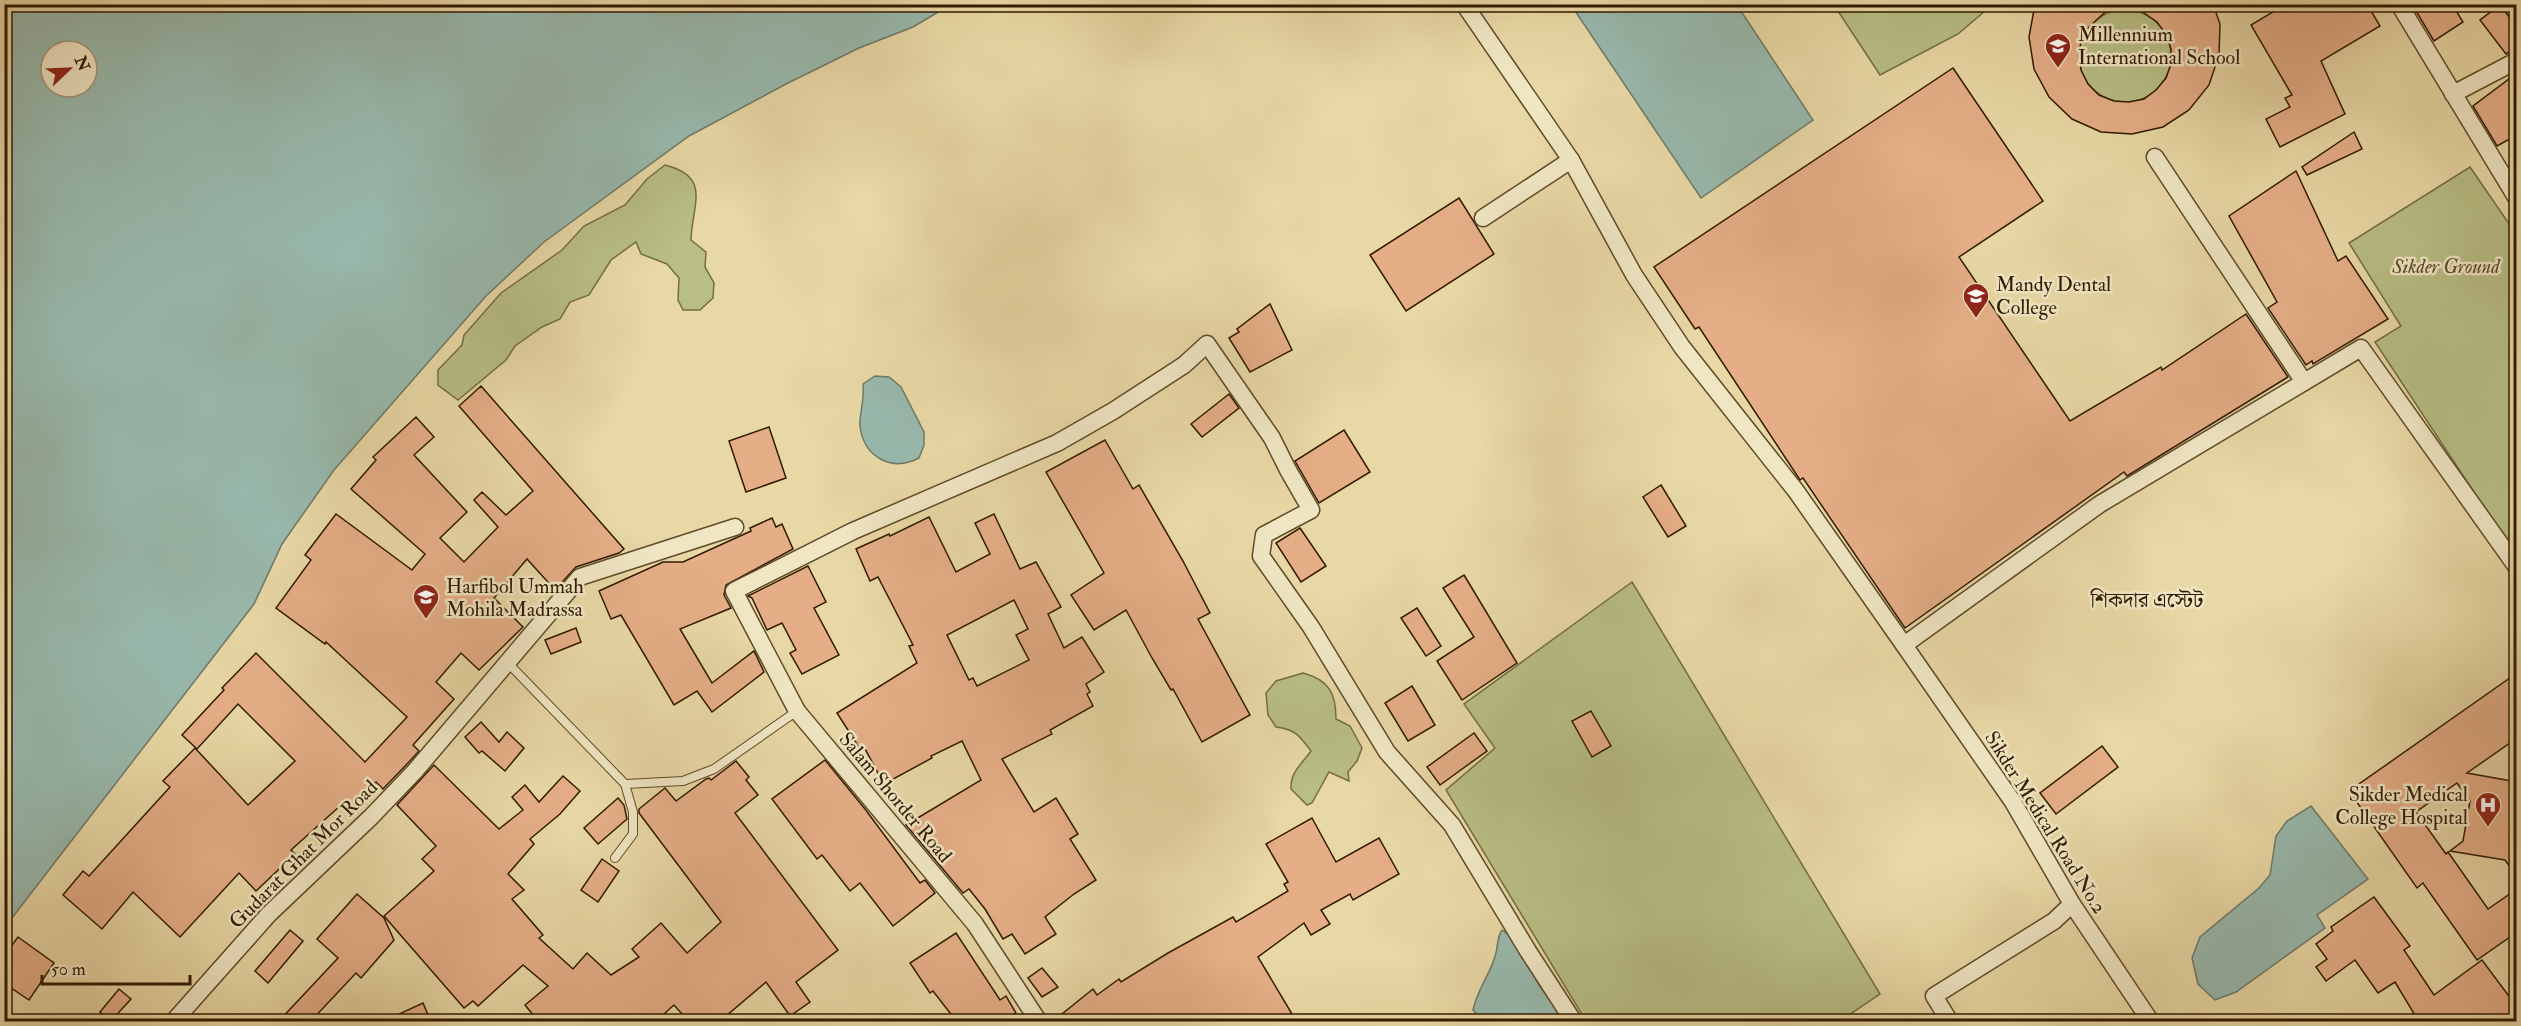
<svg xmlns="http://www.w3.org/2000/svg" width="2521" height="1026" font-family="'IM FELL Double Pica','Noto Serif Bengali',serif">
<rect width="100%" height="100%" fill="#e8d8a5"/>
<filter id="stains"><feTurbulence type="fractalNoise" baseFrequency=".00333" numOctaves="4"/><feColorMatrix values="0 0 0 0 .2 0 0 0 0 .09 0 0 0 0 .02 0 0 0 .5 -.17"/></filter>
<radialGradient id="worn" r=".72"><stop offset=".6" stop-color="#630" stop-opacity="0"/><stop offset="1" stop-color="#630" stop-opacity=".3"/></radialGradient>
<g fill="#b8be85" stroke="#746c42" stroke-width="1.5">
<path d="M1834,5h158l-34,29 -78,41z"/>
<circle cx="2125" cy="56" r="46"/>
<path d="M665,165c47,12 27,39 26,75l15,12 -1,15 9,16 -1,15 -13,12h-17l-5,-10 1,-22 -12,-14 -26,-10 -5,-12 -25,18 -22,35 -19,7 -10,17 -18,8 -27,19 -9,14 -48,40 -20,-15v-15l24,-25 2,-10 37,-42 61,-43 22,-24 41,-21 22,-26z"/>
<path d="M2470,167l46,67v322l-141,-214 26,-16 -52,-83z"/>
<path d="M1632,582l248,412 -40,27h-254l-140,-231 49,-42 -31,-44z"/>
<path d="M1303,673c26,7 33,20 33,46l14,7 12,22 -5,13 -9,11 1,9 -20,-9 -17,31 -5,2 -16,-16c-1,-17 11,-25 20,-38 -11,-15 -16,-22 -35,-24l-8,-12 -2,-22 10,-12z"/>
</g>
<g fill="#98b9ad" stroke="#6f7968" stroke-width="1.5" fill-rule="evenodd">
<path d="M5,4h945v1l-37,22 -54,21 -73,36 -97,52 -145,106 -58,54 -152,174 -52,74 -28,60 -249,323zM51,51h36v36h-36z"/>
<path d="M1571,5h166l76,115 -112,78z"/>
<path d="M875,376l14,1 12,10 23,45v13l-5,13c-27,14 -55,0 -59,-32 -1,-12 5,-26 3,-42z"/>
<path d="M2311,806l57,73 -51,36 8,13 -89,64 -21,8 -17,-16 -6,-26 8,-21 59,-49 11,-13 6,-39 11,-15z"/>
<path d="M1502,930l7,5 32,53 25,33h-83l-10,-11c5,-23 18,-36 23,-57 2,-8 1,-16 6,-23z"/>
</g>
<g fill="#e5ae87" stroke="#311a00" stroke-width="1.5" fill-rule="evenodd">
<path d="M2035,4h79l-25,23 -8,13 -2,15 2,15 7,14 11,11 15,6 15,1 15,-3 12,-9 10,-12 5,-14v-15l-5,-15 -9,-12 -26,-18h82l7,20 -1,31 -10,30 -20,25 -26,17 -31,7 -31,-2 -29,-13 -23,-22 -15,-28 -5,-32z"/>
<path d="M2286,4h81l13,22 -59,35 24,53 -65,33 -14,-28 24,-12 -5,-9 7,-3 -41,-70z"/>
<path d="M2426,4h26l11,18 -29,19 -18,-30z"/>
<path d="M2500,5l17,22v20l-11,7 -26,-34z"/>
<path d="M1953,68l90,133 -84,56 111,164 91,-54 1,3 84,-56 42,63 -161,99 -3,-4 -219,156 -102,-150 -3,2 -101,-153 -4,2 -41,-62z"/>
<path d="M2517,73v62l-20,11 -24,-40z"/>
<path d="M2354,132l8,17 -55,26 -5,-8z"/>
<path d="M2296,171l42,90 8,-5 42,63 -75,45 -1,-3 -6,4 -38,-57 9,-6 -48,-86z"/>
<path d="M1459,198l35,56 -88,57 -36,-56z"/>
<path d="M1270,304l22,46 -42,22 -21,-34 10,-6 -2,-3z"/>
<path d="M481,386l143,163 -5,4 -43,14 -21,23 -28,-31 -33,39 29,29 -44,43 -18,-17 -25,29 18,17 -41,46 6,6 -12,13 -24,25 -7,-7 -30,30 -6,-6 -49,44 4,4 -39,37 -17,-18 -59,64 -47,-45 -31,37 -39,-34 20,-24 6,5 81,-89 -7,-6 32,-33 53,57 47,-44 -57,-57 -41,45 -15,-14 42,-45 -2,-2 34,-35 109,109 42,-45 -81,-75 -1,2 -49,-36 35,-48 -6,-5 31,-41 76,56 13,-16 -74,-65 25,-29 -3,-3 43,-40 18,20 -20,18 53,57 -27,26 24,24 34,-35 -24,-27 8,-8 24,23 27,-24 -74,-85z"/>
<path d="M1229,394l10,14 -37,29 -11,-13z"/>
<path d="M769,427l17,51 -40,14 -17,-51z"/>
<path d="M1344,430l26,42 -51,31 -24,-42z"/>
<path d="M1105,440l28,49 6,-4 44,76 27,52 -12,6 52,96 -48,27 -29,-53 -2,1 -19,-32 -26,-48 -32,20 -23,-35 33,-22 -58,-101z"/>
<path d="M1661,485l25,41 -18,11 -25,-40z"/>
<path d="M994,514l26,55 16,-7 25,45 -13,7 16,34 18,-11 22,35 -18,12 4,8 -3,2 6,12 -43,24 2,4 -50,25 32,53 22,-14 22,36 -8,5 26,41 -22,14 -29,23 11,17 -31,20 -13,-20 -9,5 -18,-30 -16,-20 -6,4 -57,-68 75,-45 -19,-39 -31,15 1,2 -48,26 -20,-37 -4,2 -23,-36 80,-50 -8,-17 4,-1 -35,-68 -8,4 -14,-32 33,-15 1,2 39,-19 27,55 34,-18 -15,-31zM1014,600l14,29 -12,6 13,25 -52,26 -4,-8 -4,2 -22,-45z"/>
<path d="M772,518l4,9 6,-3 11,25 -67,36 -2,10 7,13 -51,21 32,54 42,-32 10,21 -52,40 -15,-21 -23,14 -53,-90 -10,4 -12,-28 64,-29h20l68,-31 -1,-3z"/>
<path d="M1300,528l26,38 -25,16 -25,-39z"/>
<path d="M808,566l18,36 -12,6 25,47 -37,19 -12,-21 6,-3 -14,-27 -15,7 -15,-32 -4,-2z"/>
<path d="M1464,575l53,88 -55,37 -25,-39 37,-24 -31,-49z"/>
<path d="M1417,608l24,38 -15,10 -25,-38z"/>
<path d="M576,628l5,14 -30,12 -6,-14z"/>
<path d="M2517,673v65l-50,35 50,9v95l-12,-17 -55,-9 13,-10 7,-40 -13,-18 -41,29 30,42 2,-2 40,57 29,-20v43l-40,28 -54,-77 -6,5 -68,-97z"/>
<path d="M1412,686l23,39 -27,16 -23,-38z"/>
<path d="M1591,711l20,35 -19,11 -20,-36z"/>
<path d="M481,722l18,20 8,-10 17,16 -19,23 -23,-20 -3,2 -14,-16z"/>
<path d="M1474,733l13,18 -47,34 -13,-18z"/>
<path d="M2102,746l16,21 -62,47 -16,-21z"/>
<path d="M825,760l40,49 55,74 5,-3 10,13 -42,33 -33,-43 -10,8 -28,-36 -5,4 -45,-60z"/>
<path d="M736,761l13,16 -3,3 12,15 -23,18 103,137 -42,32 14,20 -20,14 -24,-34 -47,40h-30l-15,-17 -19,17h-116l-14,-17 23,-19 -25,-21 -45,41 -5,-5 -9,7 -80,-92 50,-45 -12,-12 14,-13 -39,-41 37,-40 65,64 24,-19 -11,-13 13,-12 14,17 24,-26 17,15 -20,23 -30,25 4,5 -26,30 16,16 -12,9 31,36 -4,3 34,31 14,-16 24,22 28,-18 -7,-8 29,-26 26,30 34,-31 -82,-109v-4l26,-21 11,13 30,-22 3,-1 2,2z"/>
<path d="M618,798l6,7 3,14 -29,25 -14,-16z"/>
<path d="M1312,818l24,44 43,-24 20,36 -46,26 -3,-6 -29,16 9,14 -19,11 -7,-12 -46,34 34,57 -16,8h-224l41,-33 4,6 22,-16 2,3 47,-29 65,-36 3,5 52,-31 -4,-7 4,-2 -22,-38z"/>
<path d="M602,859l17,12 -21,31 -17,-12z"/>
<path d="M357,894l27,24 10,22 -33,38 -5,-5 -46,49h-32l60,-64 -21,-19z"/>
<path d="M2374,897l36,49 -6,4 30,45 48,-35 35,47v15h-98l-24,-40 -17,11 -23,-33 -29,21 -10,-14 11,-8 -11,-15 17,-13 -2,-4z"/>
<path d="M290,930l13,11 -35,42 -13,-12z"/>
<path d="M956,933l44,67 6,-4 10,17 -14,9h-45l-24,-31 -3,2 -20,-30z"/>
<path d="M18,937l36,26 -25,37 -25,-17v-27z"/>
<path d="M1042,968l16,19 -16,10 -14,-19z"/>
<path d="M119,989l12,10 -21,23 -10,-10z"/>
<path d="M423,1003l8,19h-49z"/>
</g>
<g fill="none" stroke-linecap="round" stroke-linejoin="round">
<g stroke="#5f4a29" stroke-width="10">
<g id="service">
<path d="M507,662l118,122 8,28v22l-18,24"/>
<path d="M625,784l58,-3 31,-12 83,-58"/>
</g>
</g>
<g stroke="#5f4a29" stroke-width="19">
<g id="minor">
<path d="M1464,4l107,156 63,115 48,72 114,144 108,154 109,157 59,102 79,118"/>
<path d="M2399,4l117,193"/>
<path d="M2453,94l63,-33"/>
<path d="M2155,157l149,225"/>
<path d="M1483,218l88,-58"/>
<path d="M1904,645l196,-141 261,-156 155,218"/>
<path d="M173,1022l96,-108 102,-97 44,-46 165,-194 155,-50"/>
<path d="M1039,1022l-64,-98 -178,-213 -63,-120 119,-60 204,-88 56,-32 71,-46 23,-21 65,94 16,32 23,40 -47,25 -3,21 50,71 76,125 65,73 76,126 46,71"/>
<path d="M1950,1022l-16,-26 120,-75 18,-17"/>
</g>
</g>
<use href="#service" stroke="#f0e6c4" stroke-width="8"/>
<use href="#minor" stroke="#f0e6c4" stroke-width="16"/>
</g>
<defs>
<g id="school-pin" transform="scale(1.35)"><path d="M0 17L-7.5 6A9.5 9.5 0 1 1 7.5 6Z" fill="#8f2418" stroke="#f0e6c4"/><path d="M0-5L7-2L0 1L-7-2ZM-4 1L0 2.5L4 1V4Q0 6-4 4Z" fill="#fff"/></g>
<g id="university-pin" transform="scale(1.35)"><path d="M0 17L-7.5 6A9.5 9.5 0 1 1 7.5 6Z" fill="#8f2418" stroke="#f0e6c4"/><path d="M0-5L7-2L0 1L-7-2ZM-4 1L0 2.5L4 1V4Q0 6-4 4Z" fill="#fff"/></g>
<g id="hospital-pin" transform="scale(1.35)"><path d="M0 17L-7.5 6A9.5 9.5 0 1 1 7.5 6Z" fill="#8f2418" stroke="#f0e6c4"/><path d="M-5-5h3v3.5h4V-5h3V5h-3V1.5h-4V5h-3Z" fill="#fff"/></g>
</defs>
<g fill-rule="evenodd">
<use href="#school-pin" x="2058" y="46"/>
<use href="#university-pin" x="1976" y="296"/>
<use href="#school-pin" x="426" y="597"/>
<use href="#hospital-pin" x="2488" y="805"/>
</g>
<g text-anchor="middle" stroke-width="5" stroke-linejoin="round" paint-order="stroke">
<g font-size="20" fill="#311a00" stroke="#f0e6c4" text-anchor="start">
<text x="2078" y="41">Millennium<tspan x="2078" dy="23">International School</tspan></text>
<text x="1996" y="291">Mandy Dental<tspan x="1996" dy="23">College</tspan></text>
<text x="446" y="593">Harfibol Ummah<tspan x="446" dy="23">Mohila Madrassa</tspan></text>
<text x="2468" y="801" text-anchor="end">Sikder Medical<tspan x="2468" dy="23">College Hospital</tspan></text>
</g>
<g font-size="20" font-style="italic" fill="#5a4b28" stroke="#f0e6c4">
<text x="2446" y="273">Sikder Ground</text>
</g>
<g font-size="20" fill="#311a00" stroke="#f0e6c4">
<text transform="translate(896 797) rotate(50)" y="7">Salam Shorder Road</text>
<text transform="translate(2046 822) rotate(58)" y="7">Sikder Medical Road No.2</text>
<text transform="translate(303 854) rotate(-45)" y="7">Gudarat Ghat Mor Road</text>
</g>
<g font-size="21" fill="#311a00" stroke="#f0e6c4">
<text x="2147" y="607">শিকদার এস্টেট</text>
</g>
</g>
<rect width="2521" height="1026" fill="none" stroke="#e8d8a5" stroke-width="24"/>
<rect x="6" y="6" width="2509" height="1014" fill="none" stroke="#311a00" stroke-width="3"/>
<rect x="12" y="12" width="2497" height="1002" fill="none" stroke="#311a00" stroke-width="1.5"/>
<g transform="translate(69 69) rotate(67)"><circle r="28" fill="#f0e6c4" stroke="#a49476" stroke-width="1.5"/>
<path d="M0-4.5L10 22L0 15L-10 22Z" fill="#8f2418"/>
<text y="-9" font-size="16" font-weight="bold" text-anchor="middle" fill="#311a00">N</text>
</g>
<path d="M42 975v9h148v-9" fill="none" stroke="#311a00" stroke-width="3"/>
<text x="51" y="975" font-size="18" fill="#311a00" stroke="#f0e6c4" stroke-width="4.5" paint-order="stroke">50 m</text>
<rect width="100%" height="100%" filter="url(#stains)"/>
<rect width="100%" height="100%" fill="url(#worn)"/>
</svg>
